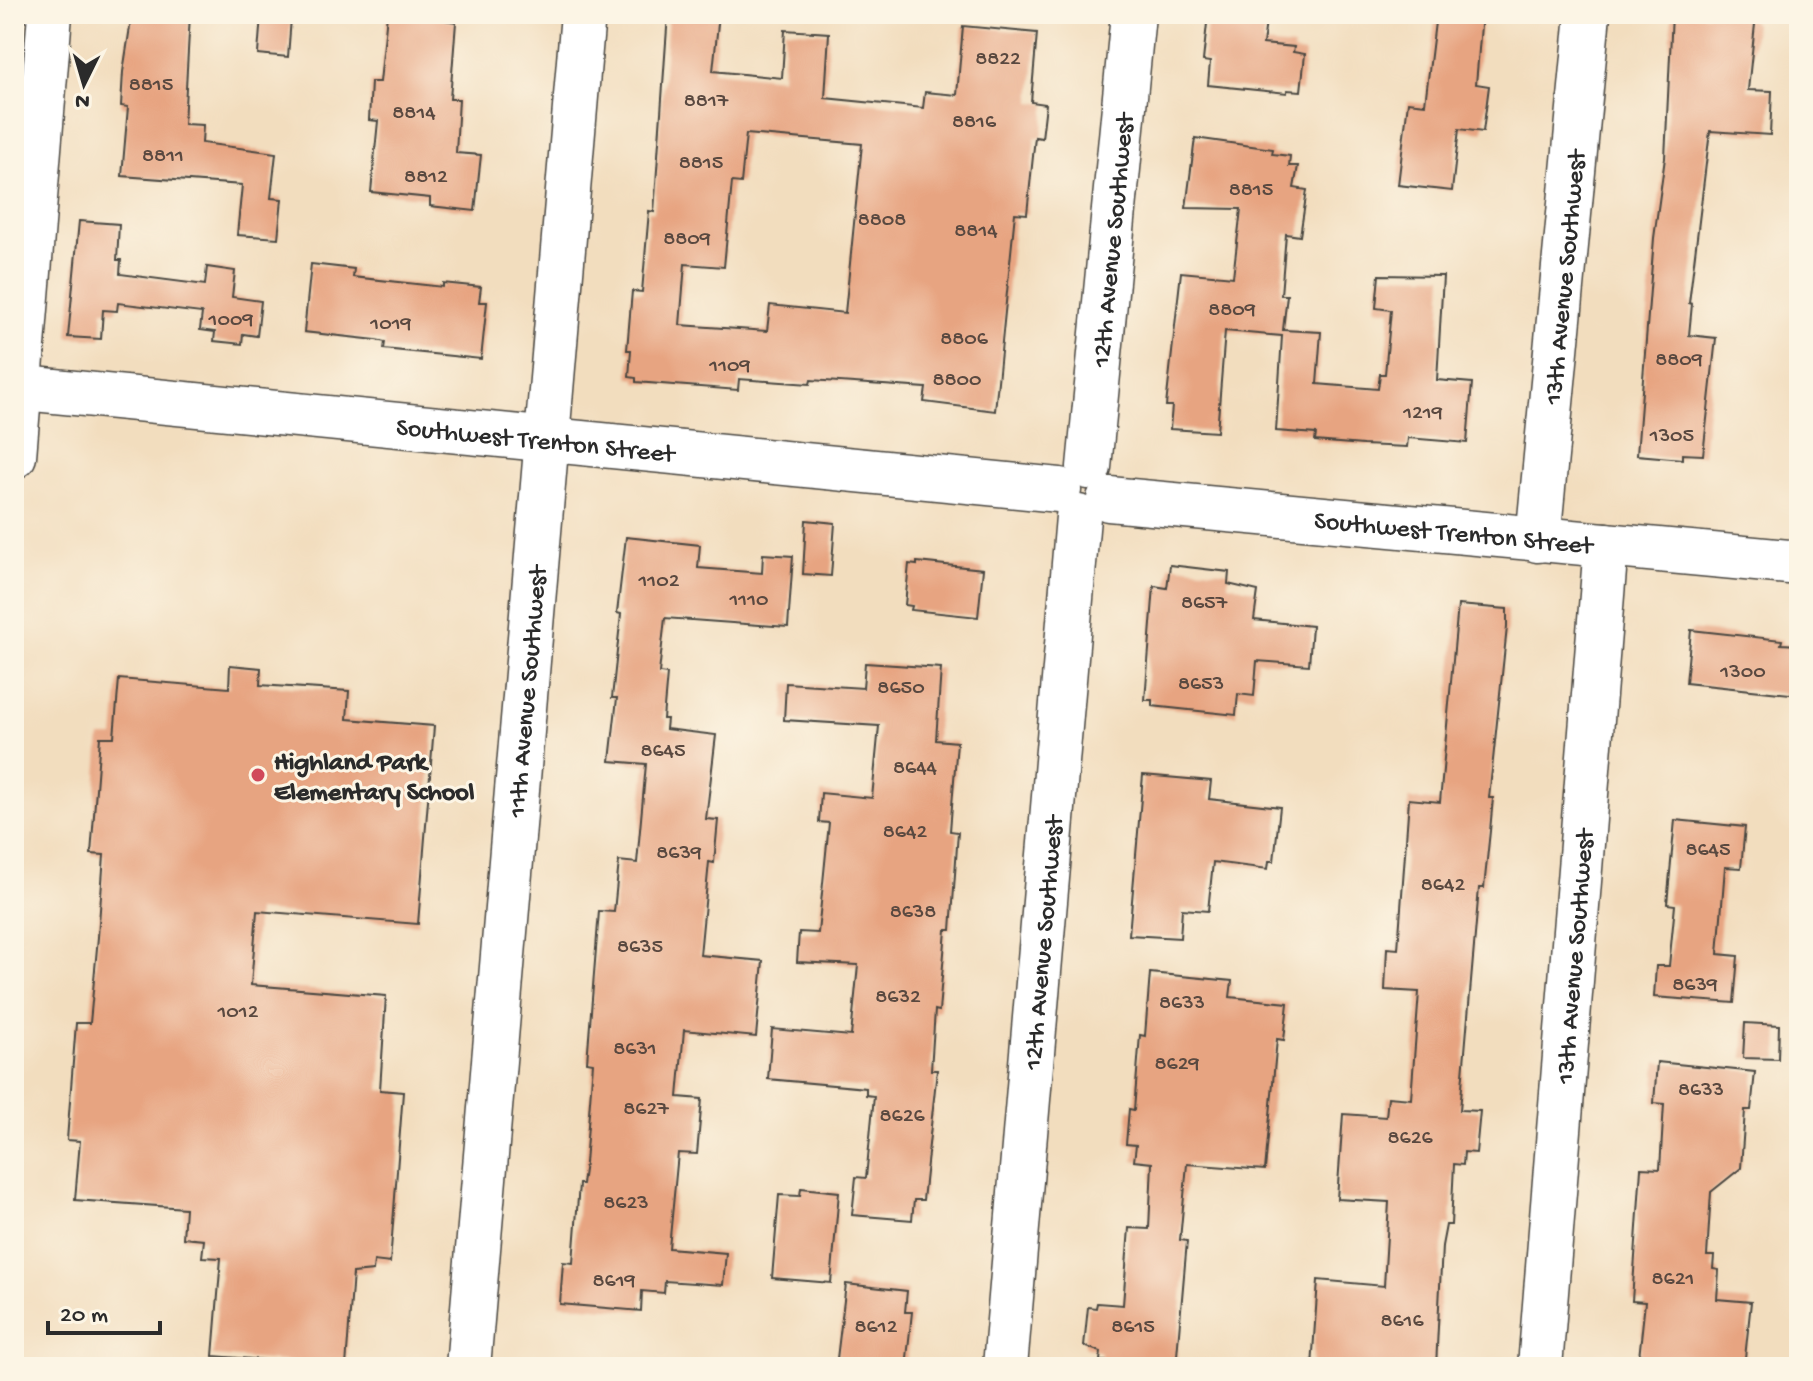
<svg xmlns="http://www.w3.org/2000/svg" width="1813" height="1381" font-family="'Gochi Hand',sans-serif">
<rect width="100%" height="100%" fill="#fcf5e5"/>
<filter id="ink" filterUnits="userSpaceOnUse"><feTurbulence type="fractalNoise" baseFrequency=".0125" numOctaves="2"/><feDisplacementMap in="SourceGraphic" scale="16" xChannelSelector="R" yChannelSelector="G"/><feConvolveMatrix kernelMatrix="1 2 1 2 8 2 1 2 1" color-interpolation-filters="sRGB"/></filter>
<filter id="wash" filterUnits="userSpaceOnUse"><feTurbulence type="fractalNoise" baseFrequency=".006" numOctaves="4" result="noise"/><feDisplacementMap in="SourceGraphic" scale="32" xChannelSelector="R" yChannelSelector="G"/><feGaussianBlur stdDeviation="1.8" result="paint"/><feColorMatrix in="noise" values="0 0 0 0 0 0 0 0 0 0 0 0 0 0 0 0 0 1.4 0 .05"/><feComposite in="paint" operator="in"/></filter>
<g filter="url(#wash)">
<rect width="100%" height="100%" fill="#f2ddbe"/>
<g id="blocks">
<g fill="#e7a481" fill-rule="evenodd">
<path d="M132,14h58l-6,110 19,1 -1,18 74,10 -5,45 11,1 -4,39 -41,-3 5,-50 -120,-9 6,-69 -7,-1 2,-34z"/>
<path d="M387,14h57v6l12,2 -6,77h9l-3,54 25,2 -6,56 -45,-5v-8l-59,-6 7,-71 -9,-1 2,-38h9z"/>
<path d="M668,14h51l-6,57 69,7 3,-48 44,3 -4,65 98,10 2,-16 32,3 6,-69 74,7 -6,69 15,2 -4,34 -7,-1 -8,77 -12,-1 -20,198 -71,-9 2,-14 -115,-8 -1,4 -71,-5 -1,11 -102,-8v-4l-7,-1 2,-27h-4l5,-59 10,1 7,-81 5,1zM746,134l116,10 -17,169 -75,-8 -3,26 -87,-6 5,-61 39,3 8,-85 9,1z"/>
<path d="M1208,14h59l-4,30 31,3 -1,5 12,2 -4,37 -14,-1v3l-79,-8 2,-23 -7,-1z"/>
<path d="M1436,14h46l-6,70 13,2 -6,46 -24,-3 -7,62 -54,-6 10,-83 17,2z"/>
<path d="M1672,14h74l9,10 -7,66 24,1 -2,44 -60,-4 -21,172 3,1 -3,31 27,3 -13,117 -21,-1v5l-45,-4 17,-217 11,-80z"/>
<path d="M261,15l30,3 -3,39 -30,-3z"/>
<path d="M1195,138l78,11 -1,5 18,2 -1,10h9l-4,22 13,2 -7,46 -14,-2 -5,61h6l-4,35 38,2 -4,52 61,5 2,-15h5l6,-64 -15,-2 3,-33 64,1 -6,104 35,3 -5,60 -59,-5 -1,9 -44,-2 -48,-4 1,-7 -40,-3 6,-95 -57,-5 -8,101 -47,-3 2,-23h-6l15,-134 52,5 8,-68 -55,-1z"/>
<path d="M79,221l40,3 -2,36h4l-1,14 85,11 2,-18 28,4 -3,26 29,4 -4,35 -14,-2 -1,10 -28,-3 1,-9 -15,-2 2,-17 -84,-10 -1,8 -14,-1 -2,29 -33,-2z"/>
<path d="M311,264l43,5 -1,8 90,10v-4l38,4 -2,15h8l-6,57 -97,-10 1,-7 -9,-2 -72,-8z"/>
<path d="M806,520l29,3 -4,53 -28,-2z"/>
<path d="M626,537l74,8 -2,23 64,5 1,-19 30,2 -5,71 -123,-9 -6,55 8,1 -4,45h4l-1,10 50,6 -10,84 12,1 -4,43 -5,-1 -9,93 63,6 -7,76 -72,-7 -6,67 24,2 -5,55 -19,-1 -9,95 57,5 -3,32 -58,-4 -1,12 -22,-2 -1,20 -81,-7 3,-42 10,1 6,-79h3l3,-21 8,-100 -6,-1 12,-151 15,1 5,-51 18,2 9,-99 -36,-3 7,-63h-5l9,-84 -4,-1z"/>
<path d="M917,562l66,7 -5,48 -67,-7 1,-4 -7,-1 4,-41 8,1z"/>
<path d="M1170,565l59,7 -1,12 30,7 -4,29 58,6 -3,39 -52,-4 -3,35 -16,-2 -2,21 -84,-9v-6h-7l9,-114 13,2z"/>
<path d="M1458,605l49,4v18l-18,171h4l-3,33 -6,57h-5l-19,222 20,1 -4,42 -12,-1 -1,13 -9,-1 -3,61h-5l-4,21 -6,121h-124l6,-87 66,6 5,-84 -52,-3 6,-85 43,3 2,-20 23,2 8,-107 -34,-2 2,-42 11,1 11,-150 31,3z"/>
<path d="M1691,630l91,10 -1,4 18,1v50l-113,-12z"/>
<path d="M865,663l76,5 -5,72 21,2 -7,89 8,1 -7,98h-5l-7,81 -4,-1 -4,60h6l-14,130h-9l-2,20 -60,-5 4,-38 10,1 8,-82 -8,-1v-7l-98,-9 4,-50 79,7 7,-71 -61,-3 2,-30 19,1 11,-110 -10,-1 2,-29 51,5 7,-72 -95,-6 2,-37 77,5z"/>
<path d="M230,665l31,3 -1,17 89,6 -2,28 87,7 -16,198 -161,-13 -6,74 135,11 -6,94 23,2 -13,171 -16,-2 -1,10 -20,2 -7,93 -133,-10 8,-98 -19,-1 2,-17 -21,-2 2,-30 -110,-8 5,-59 -13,-1 9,-117h14l8,-86 6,-82 -13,-1 9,-117h14l5,-58 110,9z"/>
<path d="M1143,775l68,6 -2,18 71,8 -6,54h-5l-1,8 -55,-7 -5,49 -26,-2 -2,29 -51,-3z"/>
<path d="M1675,820l70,7 -4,41 -16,-1 -7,87 20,2 -4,47 -80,-6 2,-31h13l6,-61 -8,-1z"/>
<path d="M1150,973l82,8 -2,16 58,6 -4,37 -7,-1 -12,131 -78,-6 -7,76 7,1 -11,126 -76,-6 1,-9 -17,-6 4,-39 8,1 1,-5 26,2 6,-77 20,1 3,-66 -18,-2 2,-16 -10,-1 3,-35 5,1 6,-75 5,1z"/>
<path d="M1745,1023l34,2 -1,34 -35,-1z"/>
<path d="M1657,1062l98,10 -4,38h-6l-4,58 -30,24 -4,64h7l-1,13 6,1 -2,29 34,3 -7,65h-74v-5l-31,-4 6,-56 -13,-1 9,-133 19,1 4,-65 -10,-1z"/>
<path d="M801,1188l38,4 -8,91 -59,-5 7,-83 21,1z"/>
<path d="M846,1284l61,7 -2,21h7l-6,55h-70z"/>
</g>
</g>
</g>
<g filter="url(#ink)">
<use href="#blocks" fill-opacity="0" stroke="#494641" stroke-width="2"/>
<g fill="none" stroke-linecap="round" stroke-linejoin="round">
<g stroke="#494641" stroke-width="47">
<g id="minor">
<path id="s1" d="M14,387l1045,103"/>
<path d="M14,456l36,-442"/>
<path id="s2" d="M1089,467l44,-453"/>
<path id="s3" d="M1109,499l690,64"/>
<path id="s4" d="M1538,540l50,-526"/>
<path id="s5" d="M468,1367l115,-1353"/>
<path id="s6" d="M1005,1367l73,-850"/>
<path id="s7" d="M1540,1367l66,-822"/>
</g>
</g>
<use href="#minor" stroke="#fff" stroke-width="44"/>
</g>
</g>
<circle fill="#d1495b" stroke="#fcf5e5" stroke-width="3" cx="258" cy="775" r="8"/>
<g text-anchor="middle" stroke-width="6" stroke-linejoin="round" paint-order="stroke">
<g font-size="22" fill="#5a4940">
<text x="998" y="64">8822</text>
<text x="151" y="90">8815</text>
<text x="706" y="106">8817</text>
<text x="414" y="118">8814</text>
<text x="974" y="127">8816</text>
<text x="163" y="161">8811</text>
<text x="701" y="168">8815</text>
<text x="426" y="182">8812</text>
<text x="1251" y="195">8815</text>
<text x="882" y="225">8808</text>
<text x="976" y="236">8814</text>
<text x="687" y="244">8809</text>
<text x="1232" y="315">8809</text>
<text x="231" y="325">1009</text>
<text x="391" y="329">1019</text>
<text x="964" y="344">8806</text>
<text x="1679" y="365">8809</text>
<text x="730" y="371">1109</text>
<text x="957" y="385">8800</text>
<text x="1423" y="418">1219</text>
<text x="1672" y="441">1305</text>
<text x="659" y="586">1102</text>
<text x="749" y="605">1110</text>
<text x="1204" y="608">8657</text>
<text x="1743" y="677">1300</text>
<text x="1201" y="689">8653</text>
<text x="901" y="693">8650</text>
<text x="663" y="756">8645</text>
<text x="915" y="773">8644</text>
<text x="905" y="837">8642</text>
<text x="1708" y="855">8645</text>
<text x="679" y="858">8639</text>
<text x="1443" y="890">8642</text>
<text x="913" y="917">8638</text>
<text x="640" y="952">8635</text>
<text x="1695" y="990">8639</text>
<text x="898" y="1002">8632</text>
<text x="1182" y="1008">8633</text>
<text x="238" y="1017">1012</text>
<text x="635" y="1054">8631</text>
<text x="1177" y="1069">8629</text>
<text x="1701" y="1095">8633</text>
<text x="646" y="1114">8627</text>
<text x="902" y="1121">8626</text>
<text x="1410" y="1143">8626</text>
<text x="626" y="1208">8623</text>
<text x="1673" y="1284">8621</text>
<text x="614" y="1286">8619</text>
<text x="1402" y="1326">8616</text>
<text x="876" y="1332">8612</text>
<text x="1133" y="1332">8615</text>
</g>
<g font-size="26" fill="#2b2b2b" stroke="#fcf5e5">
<text dy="9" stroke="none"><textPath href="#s2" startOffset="228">12th Avenue Southwest</textPath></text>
<text dy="9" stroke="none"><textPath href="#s4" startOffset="264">13th Avenue Southwest</textPath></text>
<text dy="9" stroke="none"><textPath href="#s1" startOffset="524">Southwest Trenton Street</textPath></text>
<text dy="9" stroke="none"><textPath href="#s3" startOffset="346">Southwest Trenton Street</textPath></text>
<text dy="9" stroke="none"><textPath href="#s5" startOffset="678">11th Avenue Southwest</textPath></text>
<text dy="9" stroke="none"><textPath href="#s6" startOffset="426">12th Avenue Southwest</textPath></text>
<text dy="9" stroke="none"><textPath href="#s7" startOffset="412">13th Avenue Southwest</textPath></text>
</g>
<g font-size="26" font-weight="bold" fill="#2b2b2b" stroke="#fcf5e5" text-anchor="start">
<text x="274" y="769">Highland Park<tspan x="274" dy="30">Elementary School</tspan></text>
</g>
</g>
<rect width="1813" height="1381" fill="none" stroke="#fcf5e5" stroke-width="48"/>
<g transform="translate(84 84) rotate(185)" stroke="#fcf5e5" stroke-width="6" paint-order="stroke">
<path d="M0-6L14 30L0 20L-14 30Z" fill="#2b2b2b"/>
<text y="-12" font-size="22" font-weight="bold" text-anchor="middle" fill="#2b2b2b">N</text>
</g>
<path d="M48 1321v12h112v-12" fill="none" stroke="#2b2b2b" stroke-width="4"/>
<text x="60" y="1321" font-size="24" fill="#2b2b2b" stroke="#fcf5e5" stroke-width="6" paint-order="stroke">20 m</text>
</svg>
